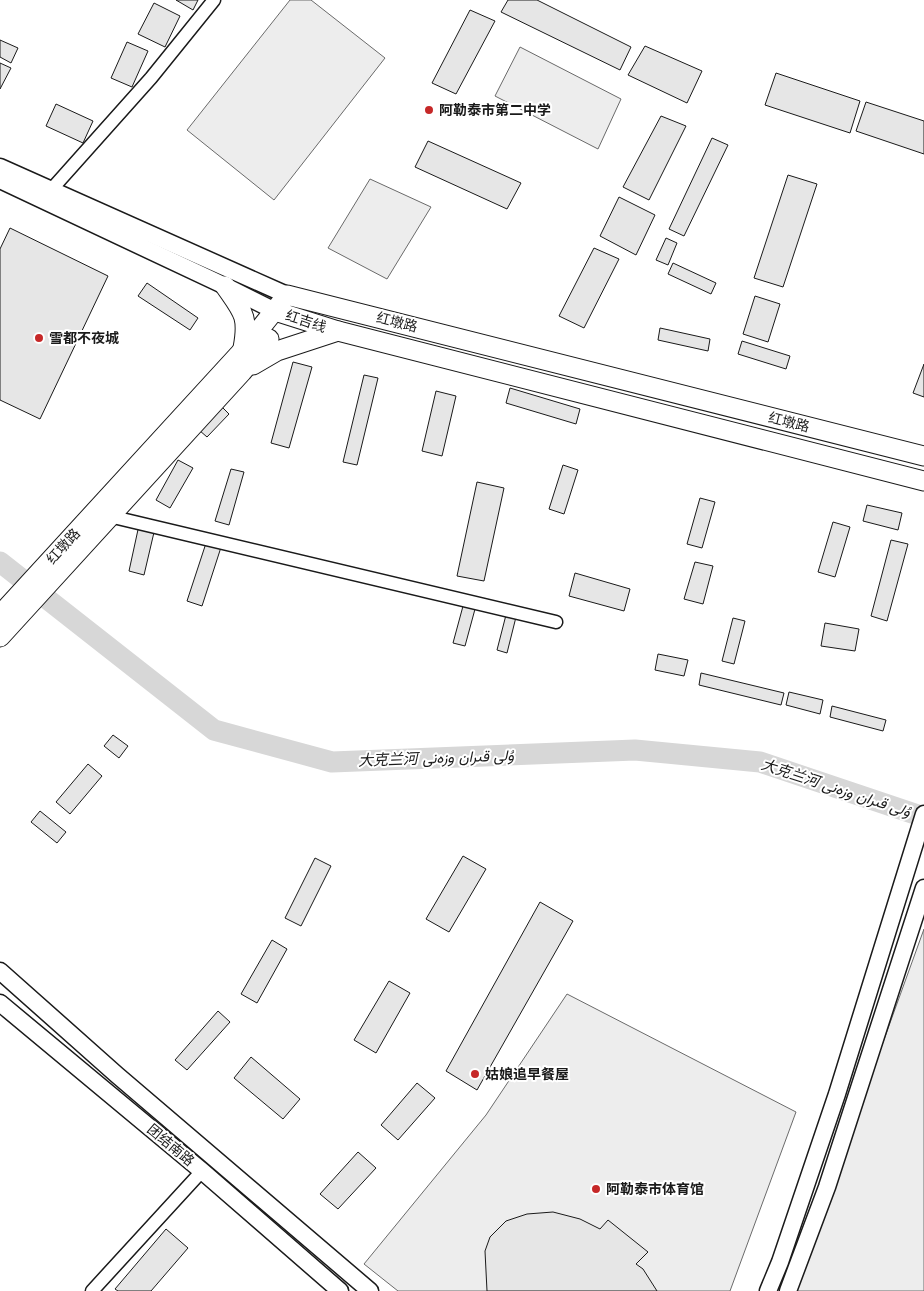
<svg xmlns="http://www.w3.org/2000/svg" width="924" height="1291" font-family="Jost,Vazirmatn,'Noto Sans SC',sans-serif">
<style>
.green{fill:#ededed;stroke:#6a6a6a}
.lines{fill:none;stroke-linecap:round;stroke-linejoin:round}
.river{stroke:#d7d7d7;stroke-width:21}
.building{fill:#e6e6e6;stroke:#1a1a1a}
.minor-casing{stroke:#1a1a1a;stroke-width:15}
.major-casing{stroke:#1a1a1a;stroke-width:19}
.highway-casing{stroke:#1a1a1a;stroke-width:21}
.minor{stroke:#fff;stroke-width:12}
.major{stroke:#fff;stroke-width:16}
.highway{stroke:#fff;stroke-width:19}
.poi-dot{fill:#c62828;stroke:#fff;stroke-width:2}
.labels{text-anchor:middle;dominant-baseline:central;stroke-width:4;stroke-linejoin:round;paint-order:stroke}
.poi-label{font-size:14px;font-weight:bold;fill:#1a1a1a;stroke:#fff;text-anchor:start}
.street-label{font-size:14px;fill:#1a1a1a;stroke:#fff}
.water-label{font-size:15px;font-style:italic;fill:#1a1a1a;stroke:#fff}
</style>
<rect width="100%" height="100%" fill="#fff"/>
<g class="green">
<path d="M290,0H311L385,58L274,200L187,130Z"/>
<path d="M520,47L621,99L598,149L495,96Z"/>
<path d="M370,179L431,207L387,279L328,248Z"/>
<path d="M924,929V1291H793Z"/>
<path d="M567,994L796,1112L730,1291H398L364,1264L486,1115Z"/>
</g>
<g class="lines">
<path class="river" d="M0,562L214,730L332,762L635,750L760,762L924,817"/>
</g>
<g class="building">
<path d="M176,0H198L193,10Z"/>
<path d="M508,0H537L631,47L620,70L501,12Z"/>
<path d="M154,3L180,16L165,47L138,34Z"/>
<path d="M470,10L495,21L456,94L432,83Z"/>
<path d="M0,40L18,48L11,63L0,57Z"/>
<path d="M127,42L148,51L132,87L111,78Z"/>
<path d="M645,46L702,71L687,103L628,75Z"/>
<path d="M0,63L11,68L0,89Z"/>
<path d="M776,73L860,101L850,133L765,105Z"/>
<path d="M866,102L924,121V154L856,131Z"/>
<path d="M56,104L93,121L83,143L46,126Z"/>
<path d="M661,116L686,126L649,200L623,187Z"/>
<path d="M712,138L728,145L684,236L669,229Z"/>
<path d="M428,141L521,183L507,209L415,167Z"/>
<path d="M788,175L817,184L783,287L754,278Z"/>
<path d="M619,197L655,215L636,255L600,236Z"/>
<path d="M10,228L108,276L40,419L0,400V249Z"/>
<path d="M666,238L677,243L668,265L656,260Z"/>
<path d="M594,248L619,259L584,328L559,316Z"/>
<path d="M673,263L716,283L711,294L668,274Z"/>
<path d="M147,283L198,318L190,330L138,296Z"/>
<path d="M755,296L780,304L768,342L743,334Z"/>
<path d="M660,328L710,339L708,351L658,340Z"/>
<path d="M742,341L790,356L786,369L738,354Z"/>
<path d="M293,362L312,367L289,448L271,443Z"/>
<path d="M924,364V397L913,393Z"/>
<path d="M364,375L378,378L357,465L343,462Z"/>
<path d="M510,388L580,409L576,424L506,403Z"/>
<path d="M436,391L456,396L442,456L422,451Z"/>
<path d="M221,406L229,414L207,437L199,430Z"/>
<path d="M178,460L193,468L170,508L156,500Z"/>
<path d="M563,465L578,470L564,514L549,509Z"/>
<path d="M231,469L244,472L229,525L215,521Z"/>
<path d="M477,482L504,488L484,581L457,576Z"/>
<path d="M700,498L715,502L702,548L687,544Z"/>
<path d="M867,505L902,513L898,530L863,521Z"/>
<path d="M833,522L850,527L835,577L818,572Z"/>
<path d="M139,525L155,528L144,575L129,571Z"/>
<path d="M209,534L224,538L202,606L187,601Z"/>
<path d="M891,540L908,544L887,621L871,616Z"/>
<path d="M695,562L713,566L703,604L684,599Z"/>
<path d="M575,573L630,589L624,611L569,596Z"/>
<path d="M466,595L478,598L465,646L453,643Z"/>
<path d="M507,611L517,613L507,653L497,650Z"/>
<path d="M733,618L745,621L734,664L722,661Z"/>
<path d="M825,623L859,629L855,651L821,646Z"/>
<path d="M658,654L688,660L684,676L655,670Z"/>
<path d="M701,673L784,693L781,705L699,685Z"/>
<path d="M789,692L823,700L820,714L786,705Z"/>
<path d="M832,706L886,720L883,731L830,717Z"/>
<path d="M113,735L128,746L119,758L104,746Z"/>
<path d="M88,764L102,776L70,814L56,802Z"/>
<path d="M40,811L66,832L57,843L31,822Z"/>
<path d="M463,856L486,869L449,932L426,919Z"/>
<path d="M315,858L331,866L301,926L285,918Z"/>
<path d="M540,902L573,921L477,1090L446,1071Z"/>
<path d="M272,940L287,949L257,1003L241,994Z"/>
<path d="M389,981L410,993L376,1053L354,1040Z"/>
<path d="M218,1011L230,1022L187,1070L175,1060Z"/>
<path d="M251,1057L300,1099L283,1119L234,1078Z"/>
<path d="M417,1083L435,1098L398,1140L381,1125Z"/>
<path d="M358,1152L376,1168L338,1209L320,1194Z"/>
<path d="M553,1212L580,1219L600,1229L608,1220L648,1252L636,1264L643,1269L657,1291H487L485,1251L490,1237L506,1221L527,1214Z"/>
<path d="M166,1229L188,1248L151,1291H118L115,1289Z"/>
</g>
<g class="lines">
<defs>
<g id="minor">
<path d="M51,190L151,78L214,0"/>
<path d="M109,516L556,622"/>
<path d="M92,1291L202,1171"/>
</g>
<g id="major">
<path d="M0,167L287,295"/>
<path d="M0,180L225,286L275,311"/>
<path d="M0,971L117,1075L370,1291"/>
<path d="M0,1003L202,1171L340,1291"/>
<path d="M768,1291L780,1262L837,1094L924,814"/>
<path d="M788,1291L827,1187L924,888"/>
</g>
<g id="highway">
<path d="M225,286C243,312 249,316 243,348"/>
<path d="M275,311L338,331L924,481"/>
<path d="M253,365L277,351L338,331"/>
<path d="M0,615L242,351L287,295L924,456"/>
<path d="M0,637L242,372L269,339"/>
</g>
</defs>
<use href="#minor" class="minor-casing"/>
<use href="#major" class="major-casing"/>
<use href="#highway" class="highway-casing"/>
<use href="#minor" class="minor"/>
<use href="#major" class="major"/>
<use href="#highway" class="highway"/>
</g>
<g class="poi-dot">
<circle cx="429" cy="110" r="5"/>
<circle cx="39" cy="338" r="5"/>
<circle cx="475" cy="1074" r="5"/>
<circle cx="596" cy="1189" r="5"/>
</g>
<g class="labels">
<g class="poi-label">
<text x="439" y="110">阿勒泰市第二中学</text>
<text x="49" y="338">雪都不夜城</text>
<text x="485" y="1074">姑娘追早餐屋</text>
<text x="606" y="1189">阿勒泰市体育馆</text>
</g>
<g class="street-label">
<text transform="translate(306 321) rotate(18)">红吉线</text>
<text transform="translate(397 322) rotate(14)">红墩路</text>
<text transform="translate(789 422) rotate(14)">红墩路</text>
<text transform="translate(63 546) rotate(-48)">红墩路</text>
<text transform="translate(171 1145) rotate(40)">团结南路</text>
</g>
<g class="water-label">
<text transform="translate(436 758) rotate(-2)">大克兰河 ۇلى قىران وزەنى</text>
<text transform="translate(836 788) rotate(18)">大克兰河 ۇلى قىران وزەنى</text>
</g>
</g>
</svg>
